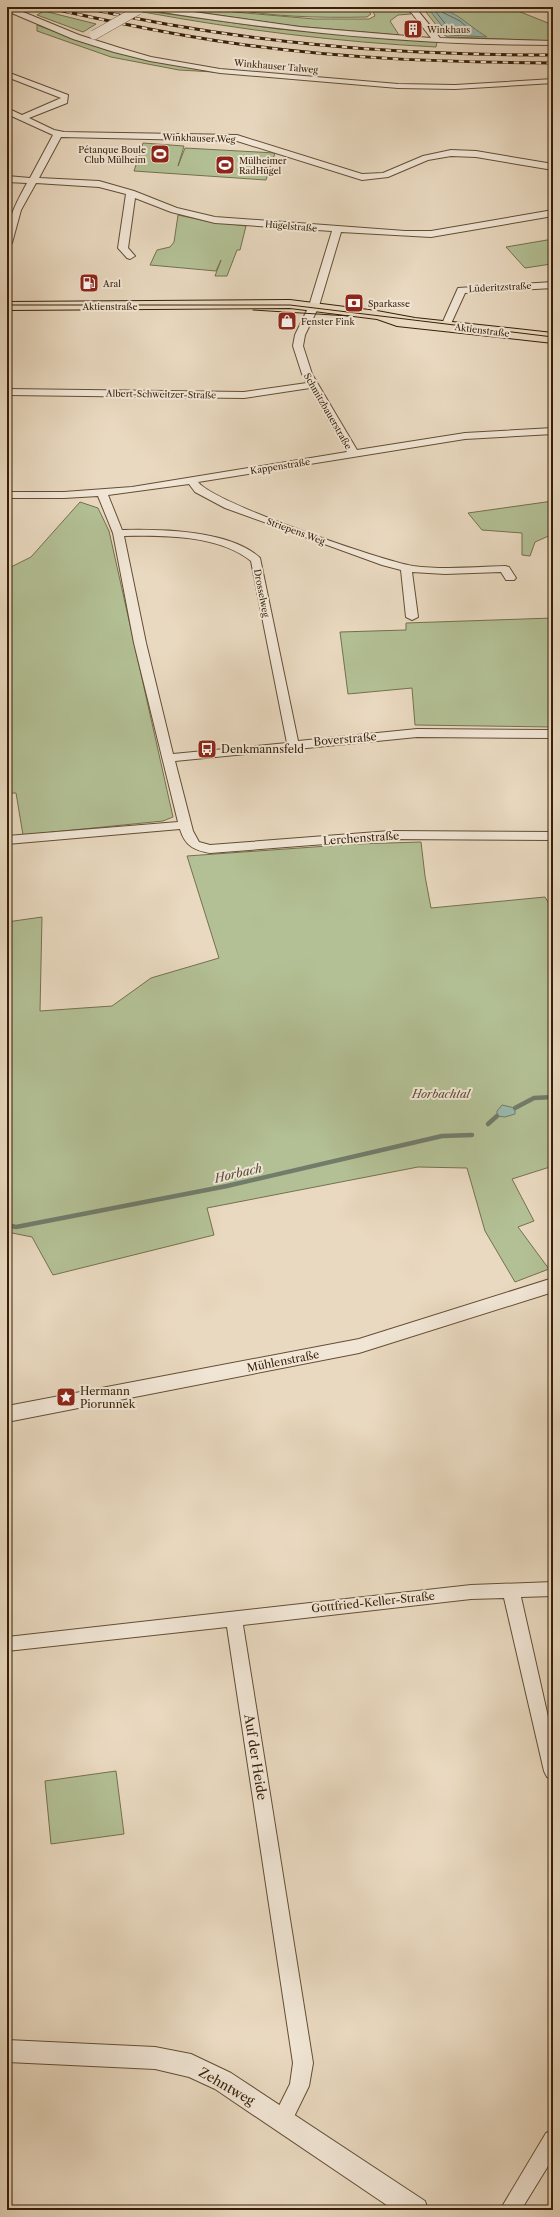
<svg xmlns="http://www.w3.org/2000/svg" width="560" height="2217" font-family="'Libre Caslon Text',serif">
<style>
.green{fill:#b3c095;stroke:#75704e}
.water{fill:#98baaf;stroke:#717c6b}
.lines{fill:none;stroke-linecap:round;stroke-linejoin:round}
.shore{stroke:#686c5a;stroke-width:1}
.stream{stroke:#717c6b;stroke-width:4.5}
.minor-casing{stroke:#644e34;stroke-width:2}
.tertiary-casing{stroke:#644e34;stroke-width:2}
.primary-casing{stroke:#371f06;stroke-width:2}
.minor{fill:#f1e6d6;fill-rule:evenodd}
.tertiary{fill:#f1e6d6;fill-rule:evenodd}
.primary{fill:#e9d9c0;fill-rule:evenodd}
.tram{stroke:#371f06;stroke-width:1}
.rail-casing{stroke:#371f06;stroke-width:3}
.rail{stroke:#f1e6d6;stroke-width:2;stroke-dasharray:5.5;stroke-linecap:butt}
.minor-bridge-casing{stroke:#644e34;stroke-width:10;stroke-linecap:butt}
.minor-bridge{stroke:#f1e6d6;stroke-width:9}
.labels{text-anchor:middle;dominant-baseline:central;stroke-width:4;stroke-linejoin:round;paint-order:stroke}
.far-poi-label{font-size:9px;fill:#371f06;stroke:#f1e6d6;text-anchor:start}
.far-street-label{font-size:9px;fill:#371f06;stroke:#f1e6d6}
.street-label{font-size:11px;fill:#371f06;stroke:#f1e6d6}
.poi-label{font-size:11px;fill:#371f06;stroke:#f1e6d6;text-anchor:start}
.park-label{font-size:11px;font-style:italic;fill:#5c4f31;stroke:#f1e6d6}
.water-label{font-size:12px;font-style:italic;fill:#544e39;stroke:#f1e6d6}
.near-street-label{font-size:13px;fill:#371f06;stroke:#f1e6d6}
</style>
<rect width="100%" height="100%" fill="#e9d9c0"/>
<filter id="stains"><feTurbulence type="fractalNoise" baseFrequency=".005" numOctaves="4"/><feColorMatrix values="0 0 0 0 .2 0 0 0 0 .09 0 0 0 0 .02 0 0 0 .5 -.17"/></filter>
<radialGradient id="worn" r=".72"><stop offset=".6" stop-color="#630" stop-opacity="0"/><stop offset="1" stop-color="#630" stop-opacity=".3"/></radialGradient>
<g class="green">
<path d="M162,7H210L234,12L314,19H369L375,16L371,7H406L411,14L398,15L390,21L399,35L294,26Z"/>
<path d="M221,7H366L371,14L367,17C319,18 268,17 221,7Z"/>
<path d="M422,7H508L553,25V41L448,37L444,35Z"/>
<path d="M44,11L96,24L83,32L37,15Z"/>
<path d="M146,11L278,29L437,42L436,47C338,42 241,30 143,12Z"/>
<path d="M37,25C95,47 153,62 214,72L179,70L111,57L37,31Z"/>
<path d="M143,143L184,146L178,166L185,148L275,153L266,180L134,171Z"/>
<path d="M178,215L206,221L246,226L240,250H237L227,276H215L221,260L216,271L150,265L157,250L170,247L174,242Z"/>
<path d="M553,239V260L549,261L551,264L525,268L506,247Z"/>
<path d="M553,501V534L535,542L530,556L522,555V533L482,530L468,513Z"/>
<path d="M80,502L98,508L109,531L173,817L163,821L23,835L16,793H7V569L31,557Z"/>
<path d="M553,618V727L415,725L412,688L348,694L340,632L406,630V623Z"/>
<path d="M421,842L425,876L431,908L545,897L553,910V1166L512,1179L534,1221L518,1227L549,1269L515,1282L485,1231L467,1168L418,1167L207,1208L214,1235L53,1275L32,1237L7,1232V922L42,917L40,1011L112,1006L151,978L219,958L187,856L356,844Z"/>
<path d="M116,1771L124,1834L51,1844L45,1781Z"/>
</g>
<g class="water">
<path d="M427,7C454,7 465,24 487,37L449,35Z"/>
<path d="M502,1105L515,1108V1114L505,1117L497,1116V1111Z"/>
</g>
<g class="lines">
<path class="shore" d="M432,7L451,31H468V28L460,21L442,12L440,7"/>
<g class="stream">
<path d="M515,1108L534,1098L553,1097"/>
<path d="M488,1124L497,1116"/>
<path d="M7,1225L16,1227L227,1186L442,1136L472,1135"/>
</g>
<defs>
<g id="minor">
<path d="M7,7H11L79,35L120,48L151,57L220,69L398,84L455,85L553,79V83L455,89L398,88L220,73L150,61L114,52L73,39L7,11Z"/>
<path d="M142,7H158L300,27L431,38L407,7H415L440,38L553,41V45C417,45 284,32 150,10L138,12L134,10Z"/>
<path d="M7,72L68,95L67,103L29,118L54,130L64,132L237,135L362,174L383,173L423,156L451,150L476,151L553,164V170L476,157L451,156L428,160L388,177L362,180L237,141L61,137L39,178L99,181L134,191L177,208L215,217L405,231H431L553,210V216L431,237L341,232L319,306L305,335L303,346L312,374L357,450L465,433L553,428V434L465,439L198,482C214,503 382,561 413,566C444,570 475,567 505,566L509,567L516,578L514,580H506L501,572L445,574L412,572L418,617L412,620L406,617L401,570L382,565L225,508L195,492L189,484L108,495L122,530C161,529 230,530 260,558L298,741L417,729L553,730V738L417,737L175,761L193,831L199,842L210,845L390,831L553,832V840L390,839L210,853C194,850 185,846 180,829L7,844V836L178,822L134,643L113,533L98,496L64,498H7V492H64L132,487L347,452L310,388L244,398L7,395V389L244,392L307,383L302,374L293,346L295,335L309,306L332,231L215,223L171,212L135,198L128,248L135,256L130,259L127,258L118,248L126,194L99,187L36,183L21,210L12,243L7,246C7,219 15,205 27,183L7,182V176L30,178L53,135L7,114V108L22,115L61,98L7,77ZM124,536C163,535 219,535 251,561L287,743L173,754L146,643Z"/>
<path d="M553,282V288L465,293L449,328H443L441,326L458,288Z"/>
<path d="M553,1582V1596L521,1597L553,1739V1779L547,1777L544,1771L504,1598L471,1599L243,1625L313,2063L309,2086L289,2127L282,2130L275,2127L272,2120L290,2084L293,2063L227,1627L7,1651V1637L471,1585Z"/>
<path d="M553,2130V2158L521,2210H500L546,2133Z"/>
</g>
<g id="tertiary">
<path d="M553,1278V1292L359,1353L7,1422V1406L359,1339Z"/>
<path d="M7,2040L155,2047L191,2054L231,2073L425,2201L428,2210H394L215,2089L189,2077L155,2069L7,2062Z"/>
</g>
<path id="primary" d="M290,300L377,311L415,318L553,333V343L397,326L377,319L290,308L7,310V302Z"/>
</defs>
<use href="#minor" class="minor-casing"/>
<use href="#tertiary" class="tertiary-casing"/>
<use href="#primary" class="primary-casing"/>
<use href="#minor" class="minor"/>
<use href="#tertiary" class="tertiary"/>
<use href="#primary" class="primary"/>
<g class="tram">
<path d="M7,305H290L553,337"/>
<path d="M253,310L349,316"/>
</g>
<defs>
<g id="rail">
<path d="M45,7C107,21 169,34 232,43C339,59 446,62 553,63"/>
<path d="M81,7C241,43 390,55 553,55"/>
</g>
</defs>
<use href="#rail" class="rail-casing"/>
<use href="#rail" class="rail"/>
<defs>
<path id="minor-bridge" d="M94,35L138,10"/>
</defs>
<use href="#minor-bridge" class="minor-bridge-casing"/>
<use href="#minor-bridge" class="minor-bridge"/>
</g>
<defs>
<symbol id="building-square" viewBox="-11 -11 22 22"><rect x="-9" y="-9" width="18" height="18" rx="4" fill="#8f2418" stroke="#f1e6d6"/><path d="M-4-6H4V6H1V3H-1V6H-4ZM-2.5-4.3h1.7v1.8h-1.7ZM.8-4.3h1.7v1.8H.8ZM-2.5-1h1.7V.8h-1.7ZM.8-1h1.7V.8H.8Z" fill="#fff"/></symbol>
<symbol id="stadium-square" viewBox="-11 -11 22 22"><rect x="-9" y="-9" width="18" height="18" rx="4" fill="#8f2418" stroke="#f1e6d6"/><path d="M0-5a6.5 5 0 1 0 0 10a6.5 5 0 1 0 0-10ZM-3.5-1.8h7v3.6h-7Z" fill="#fff"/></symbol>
<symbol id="fuel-square" viewBox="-11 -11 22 22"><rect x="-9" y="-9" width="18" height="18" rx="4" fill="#8f2418" stroke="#f1e6d6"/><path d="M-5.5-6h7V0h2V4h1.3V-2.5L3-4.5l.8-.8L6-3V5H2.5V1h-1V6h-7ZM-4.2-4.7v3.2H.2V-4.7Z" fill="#fff"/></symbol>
<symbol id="bank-square" viewBox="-11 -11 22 22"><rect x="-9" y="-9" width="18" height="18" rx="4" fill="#8f2418" stroke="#f1e6d6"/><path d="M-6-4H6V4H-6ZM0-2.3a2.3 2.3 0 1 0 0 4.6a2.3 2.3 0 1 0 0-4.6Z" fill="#fff"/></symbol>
<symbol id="shop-square" viewBox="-11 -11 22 22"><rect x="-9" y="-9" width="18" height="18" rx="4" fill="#8f2418" stroke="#f1e6d6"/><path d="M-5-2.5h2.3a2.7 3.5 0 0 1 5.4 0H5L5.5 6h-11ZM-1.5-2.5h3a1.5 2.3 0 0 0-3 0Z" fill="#fff"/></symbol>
<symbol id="bus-square" viewBox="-11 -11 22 22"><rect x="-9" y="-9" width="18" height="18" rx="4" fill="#8f2418" stroke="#f1e6d6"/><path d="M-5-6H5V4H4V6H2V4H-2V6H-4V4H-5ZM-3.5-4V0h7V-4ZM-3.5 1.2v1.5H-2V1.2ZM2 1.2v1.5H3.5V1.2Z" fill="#fff"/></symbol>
<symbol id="sight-square" viewBox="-11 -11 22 22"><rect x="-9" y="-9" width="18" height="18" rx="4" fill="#8f2418" stroke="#f1e6d6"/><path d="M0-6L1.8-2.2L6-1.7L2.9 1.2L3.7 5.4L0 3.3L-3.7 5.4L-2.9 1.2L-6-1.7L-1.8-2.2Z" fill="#fff"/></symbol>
</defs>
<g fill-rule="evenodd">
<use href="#building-square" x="402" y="18" width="22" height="22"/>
<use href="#stadium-square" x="149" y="143" width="22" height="22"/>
<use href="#stadium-square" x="214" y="154" width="22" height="22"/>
<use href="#fuel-square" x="78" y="272" width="22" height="22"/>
<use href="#bank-square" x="343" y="292" width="22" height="22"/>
<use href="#shop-square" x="276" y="310" width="22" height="22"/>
<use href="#bus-square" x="196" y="738" width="22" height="22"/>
<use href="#sight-square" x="55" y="1386" width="22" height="22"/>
</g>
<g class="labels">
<g class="far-poi-label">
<text x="427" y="29">Winkhaus</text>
<text x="146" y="149" text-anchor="end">Pétanque Boule<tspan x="146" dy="10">Club Mülheim</tspan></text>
<text x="239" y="160">Mülheimer<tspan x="239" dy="10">RadHügel</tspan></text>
<text x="103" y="283">Aral</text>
<text x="368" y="303">Sparkasse</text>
<text x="301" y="321">Fenster Fink</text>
</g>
<g class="far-street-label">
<text transform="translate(276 66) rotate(5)">Winkhauser Talweg</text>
<text transform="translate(199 138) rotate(2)">Winkhauser Weg</text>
<text transform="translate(291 226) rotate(5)">Hügelstraße</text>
<text transform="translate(500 287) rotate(-3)">Lüderitzstraße</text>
<text x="110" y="306">Aktienstraße</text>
<text transform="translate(482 330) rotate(7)">Aktienstraße</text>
<text transform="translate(161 394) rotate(1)">Albert-Schweitzer-Straße</text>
<text transform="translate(328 411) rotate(60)">Schmitzbauerstraße</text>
<text transform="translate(280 466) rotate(-9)">Kappenstraße</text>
<text transform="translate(296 531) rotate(20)">Striepens Weg</text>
<text transform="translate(262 593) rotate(79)">Drosselweg</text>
</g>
<g class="street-label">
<text transform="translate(345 739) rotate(-5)">Boverstraße</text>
<text transform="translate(361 838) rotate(-4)">Lerchenstraße</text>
<text transform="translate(283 1361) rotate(-11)">Mühlenstraße</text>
<text transform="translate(373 1602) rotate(-6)">Gottfried-Keller-Straße</text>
</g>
<g class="poi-label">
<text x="221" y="749">Denkmannsfeld</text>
<text x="80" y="1391">Hermann<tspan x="80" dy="13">Piorunnek</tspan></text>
</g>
<g class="park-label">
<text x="441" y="1094">Horbachtal</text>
</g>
<g class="water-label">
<text transform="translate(238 1173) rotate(-13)">Horbach</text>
</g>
<g class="near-street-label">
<text transform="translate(256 1757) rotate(81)">Auf der Heide</text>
<text transform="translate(227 2086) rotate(30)">Zehntweg</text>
</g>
</g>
<rect width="560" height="2217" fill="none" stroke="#e9d9c0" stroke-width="24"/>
<rect x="8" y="8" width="544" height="2201" fill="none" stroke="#371f06" stroke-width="2"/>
<rect x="12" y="12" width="536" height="2193" fill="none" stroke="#371f06"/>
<rect width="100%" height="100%" filter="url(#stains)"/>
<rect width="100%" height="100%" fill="url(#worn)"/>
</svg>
